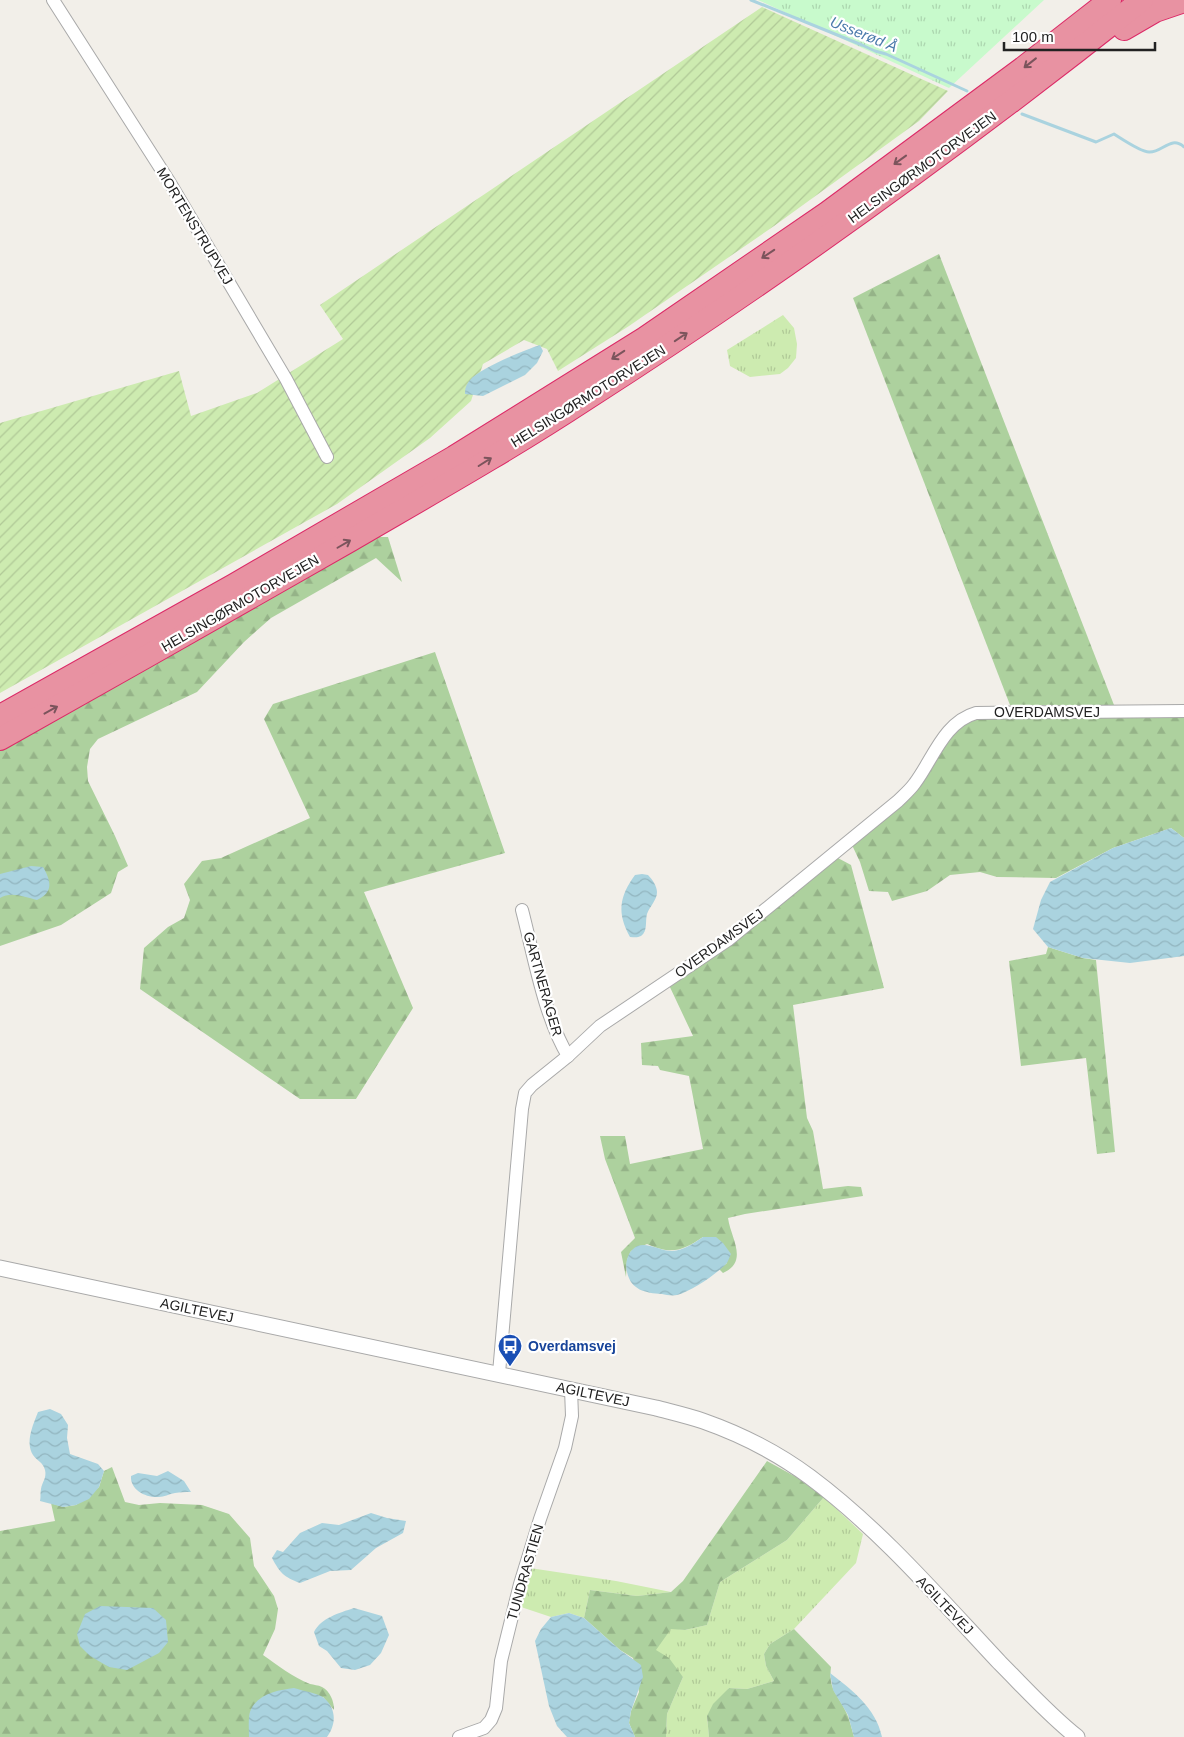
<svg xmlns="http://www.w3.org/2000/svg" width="1184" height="1737" font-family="Arial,sans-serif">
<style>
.grass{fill:url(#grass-tufts)}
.forest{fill:url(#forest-firs)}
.park{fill:url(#park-tufts)}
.garden{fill:url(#garden-furrows)}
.water{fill:url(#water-waves)}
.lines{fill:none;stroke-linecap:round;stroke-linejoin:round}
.stream{stroke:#aad3df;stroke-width:3}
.minor-casing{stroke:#a9a9a9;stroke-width:14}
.tertiary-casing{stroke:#a9a9a9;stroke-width:17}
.motorway-casing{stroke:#dc2a67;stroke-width:24}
.minor{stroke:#fff;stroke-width:12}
.tertiary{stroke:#fff;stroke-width:15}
.motorway{stroke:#e892a2;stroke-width:22}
.oneway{stroke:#7b545c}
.labels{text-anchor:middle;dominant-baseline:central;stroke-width:4.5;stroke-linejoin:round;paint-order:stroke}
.street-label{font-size:14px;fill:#222;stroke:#fff}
.transit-label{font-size:14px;font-weight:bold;fill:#164399;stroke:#fff;text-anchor:start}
.water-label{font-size:15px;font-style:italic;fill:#4a7aab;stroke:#fff}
</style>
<defs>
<pattern id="grass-tufts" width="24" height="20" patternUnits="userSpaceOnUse" patternTransform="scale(1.25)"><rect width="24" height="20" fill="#cdebb0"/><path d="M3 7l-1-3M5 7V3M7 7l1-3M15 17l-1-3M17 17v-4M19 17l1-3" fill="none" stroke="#b0c997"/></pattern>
<pattern id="forest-firs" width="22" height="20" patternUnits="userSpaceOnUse" patternTransform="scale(1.25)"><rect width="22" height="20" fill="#add19e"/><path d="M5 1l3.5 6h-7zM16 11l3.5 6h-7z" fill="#95b388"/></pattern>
<pattern id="park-tufts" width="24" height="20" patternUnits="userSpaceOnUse" patternTransform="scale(1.25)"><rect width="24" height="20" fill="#c8facc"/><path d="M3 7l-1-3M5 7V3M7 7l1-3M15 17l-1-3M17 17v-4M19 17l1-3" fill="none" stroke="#acd6af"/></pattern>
<pattern id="garden-furrows" width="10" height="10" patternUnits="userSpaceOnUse" patternTransform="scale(1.25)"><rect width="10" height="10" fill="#cdebb0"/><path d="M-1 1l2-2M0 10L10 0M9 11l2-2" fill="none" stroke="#b0c997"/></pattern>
<pattern id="water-waves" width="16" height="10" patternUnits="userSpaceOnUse" patternTransform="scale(1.25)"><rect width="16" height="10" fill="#aad3df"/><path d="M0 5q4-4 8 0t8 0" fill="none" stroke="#92b5bf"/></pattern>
</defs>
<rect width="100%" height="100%" fill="#f2efe9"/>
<g class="grass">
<path d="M783,315L794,328L797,344L796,358L788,368L780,374L750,377L730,366L727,350Z"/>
<path d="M824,1497L863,1534L856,1563L794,1629L770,1644L764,1654L766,1666L774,1681L747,1689L729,1688L707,1716L709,1737H666L667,1714L683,1677L655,1650L671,1628L685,1630L707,1625L720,1582L787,1540Z"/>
<path d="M530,1568L616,1581L671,1592L637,1596L590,1590L584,1618L569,1613L551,1617L518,1606Z"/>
</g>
<g class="forest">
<path d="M939,254L1114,705H1010L853,298Z"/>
<path d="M375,537H388L402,582L376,558L271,618L244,642L197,692L98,739L90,749L87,767L88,781L115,836L128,866L118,872L111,893L61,925L0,946V749Z"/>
<path d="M435,652L505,853L364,892L413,1008L356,1099H300L140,989L144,948L168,927L184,918L190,900L184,884L202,861L221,858L310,818L264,719L273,704Z"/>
<path d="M977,717H1184V838L1171,828L1113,848L1056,878L997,877L980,872L950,875L927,891L892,901L888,892L869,891L860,862L852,845L947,742L959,727Z"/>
<path d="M836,857L851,865L884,988L793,1005L807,1118L813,1131L823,1189L848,1186L861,1187L863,1196L745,1214L728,1218C731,1239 749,1261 723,1273L719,1269L727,1263L703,1237C682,1251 672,1255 647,1244L631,1251L627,1260L626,1277L621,1252L635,1238L605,1159L600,1136H625L630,1164L703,1149L689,1076L660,1070L658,1066L642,1065L641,1043L693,1036L668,983Z"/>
<path d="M1048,947L1083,958L1096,960L1115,1152L1097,1154L1086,1058L1021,1066L1009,961L1046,954Z"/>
<path d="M767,1461L796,1477L824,1497L787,1540L720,1582L707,1625L685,1630L671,1629L656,1650L669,1658L683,1677L667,1714L666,1737H635L629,1723L631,1711L639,1692L633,1658L620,1650L584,1618L590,1590L637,1596L671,1592L683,1581Z"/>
<path d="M112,1467L125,1502L139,1505L160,1503L202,1505L229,1514L250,1538L254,1566L274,1596L278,1609L275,1629L263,1655C277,1665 293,1677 310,1684C314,1685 318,1685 322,1687C330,1691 334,1701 334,1710L323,1697L250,1712L249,1737H0V1531L55,1521L51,1503L63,1507L76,1505L99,1487L104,1471Z"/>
<path d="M794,1629L831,1667C828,1691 839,1695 847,1714C850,1721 852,1730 854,1737H709L707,1716L713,1704L729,1688L747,1689L774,1681L766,1666L764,1654L770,1644Z"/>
</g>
<path class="park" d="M758,0H1044L949,88Z"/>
<path class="garden" d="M762,7L948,91L919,121L774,226L629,326L558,371L547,349L524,340L483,364L471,401L430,438L337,504L0,693V423L179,371L191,416L257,393L343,339L320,305Z"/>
<g class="water">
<path d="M540,345L543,351L537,363L525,375L483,396L465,394C465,388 466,385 470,380C480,368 525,350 540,345Z"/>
<path d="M1171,828L1184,838V956L1130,963L1083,958L1048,947L1033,929L1041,900L1050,882L1113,848Z"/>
<path d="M31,866L43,867C51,881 54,892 37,900C25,897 11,891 0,898V874Z"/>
<path d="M642,874L648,875C652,879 657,886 657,892C657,900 650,906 647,914C645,921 648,931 641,936C637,938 634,937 630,937C617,913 619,897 635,875Z"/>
<path d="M703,1237H716L723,1243L731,1254C729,1258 728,1262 726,1264C715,1275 692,1291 677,1295C672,1296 666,1295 662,1294C645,1293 631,1290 627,1272C625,1265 627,1255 632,1250C642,1238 659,1251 672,1251C684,1250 693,1244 703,1237Z"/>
<path d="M50,1409L61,1414L68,1425L67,1438L70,1454L98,1464L104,1471L99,1487L89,1499L76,1505L63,1507L40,1501C41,1497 40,1493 41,1489C42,1482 47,1478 45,1470C43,1462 37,1461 33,1455C25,1442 33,1425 38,1412Z"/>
<path d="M168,1471L184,1481L191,1492C185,1492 180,1492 175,1493C169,1494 164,1497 159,1497C146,1498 130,1490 131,1476L138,1473L157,1476Z"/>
<path d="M371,1513L387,1518L406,1521L403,1533L376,1548L351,1570L330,1571L300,1583C284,1577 280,1573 272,1558L277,1550L283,1552L300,1533L322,1523L339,1525Z"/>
<path d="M100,1606L153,1608L166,1620L168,1642L159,1653L127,1670L109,1667L90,1656L80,1646L77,1634L85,1614Z"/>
<path d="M354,1608L382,1616L389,1635L381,1653L370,1665L355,1670L341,1668L327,1651L319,1646L314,1632C321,1618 339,1613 354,1608Z"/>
<path d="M569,1613L584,1618L620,1650L641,1665L643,1677L631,1711L629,1723L635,1737H567L557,1726L549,1706L535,1641L541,1629L551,1617Z"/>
<path d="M830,1673C852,1690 876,1708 882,1737H854L848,1715L833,1690Z"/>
<path d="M294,1688C303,1691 318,1693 324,1698C337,1709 336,1725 327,1737H249C249,1730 248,1719 250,1712C256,1694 278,1690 294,1688Z"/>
</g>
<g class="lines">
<g class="stream">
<path d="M751,0L862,45L875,51L886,54L967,91"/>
<path d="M1022,114L1096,142L1114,134C1122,139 1141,152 1149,152C1162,153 1171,135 1184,147"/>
</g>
<defs>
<g id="minor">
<path d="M53,0L170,183L286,379L327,457"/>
<path d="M522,910C534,956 544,1016 568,1056"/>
<path d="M499,1373L522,1109L525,1093L532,1085L568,1056L600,1026L728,940L898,801C904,795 910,790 915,783C933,759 944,722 976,713L1184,711"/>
<path d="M459,1737L484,1728L491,1720L496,1708L501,1661L520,1584L540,1519L565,1448L572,1416L571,1389"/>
</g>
<path id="tertiary" d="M0,1268L656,1408C671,1412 688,1416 703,1421C740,1434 779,1454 810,1477C881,1530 940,1599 1000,1663C1025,1688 1049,1715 1077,1737"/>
<g id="motorway">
<path d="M1124,29L1155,11L1184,1"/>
<path d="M0,716L234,585L454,457L645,338L827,213L1023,68L1110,0"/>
<path d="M0,739C117,673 235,607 351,540C430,494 510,449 586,399C778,276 963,142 1142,0"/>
</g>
</defs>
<use href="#minor" class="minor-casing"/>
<use href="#tertiary" class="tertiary-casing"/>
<use href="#motorway" class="motorway-casing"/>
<use href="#minor" class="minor"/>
<use href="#tertiary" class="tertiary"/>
<use href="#motorway" class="motorway"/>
</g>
<defs><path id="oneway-shaft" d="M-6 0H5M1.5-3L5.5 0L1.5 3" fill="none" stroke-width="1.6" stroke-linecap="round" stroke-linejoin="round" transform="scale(1.25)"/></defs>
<g class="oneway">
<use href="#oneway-shaft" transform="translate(1030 63) rotate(142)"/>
<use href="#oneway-shaft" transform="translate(900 160) rotate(144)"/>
<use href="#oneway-shaft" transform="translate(768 254) rotate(146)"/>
<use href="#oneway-shaft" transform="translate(681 337) rotate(-34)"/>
<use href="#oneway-shaft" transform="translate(618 355) rotate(147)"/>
<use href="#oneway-shaft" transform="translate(485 462) rotate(-32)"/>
<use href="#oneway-shaft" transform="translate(344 544) rotate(-30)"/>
<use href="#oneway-shaft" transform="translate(51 710) rotate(-29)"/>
</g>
<defs>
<symbol id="bus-pin" viewBox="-11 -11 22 30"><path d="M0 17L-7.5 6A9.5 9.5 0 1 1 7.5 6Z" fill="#1a4fb4" stroke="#fff"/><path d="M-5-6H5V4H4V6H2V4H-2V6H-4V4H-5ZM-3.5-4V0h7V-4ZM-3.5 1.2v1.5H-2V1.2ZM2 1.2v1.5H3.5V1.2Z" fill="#fff"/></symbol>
</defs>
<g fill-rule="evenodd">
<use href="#bus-pin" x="496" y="1332" width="28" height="38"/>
</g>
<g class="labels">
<g class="street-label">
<text transform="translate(922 167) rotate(-36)">HELSINGØRMOTORVEJEN</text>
<text transform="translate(195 226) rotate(59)">MORTENSTRUPVEJ</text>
<text transform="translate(588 396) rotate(-32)">HELSINGØRMOTORVEJEN</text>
<text transform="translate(240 603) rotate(-30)">HELSINGØRMOTORVEJEN</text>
<text x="1047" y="712">OVERDAMSVEJ</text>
<text transform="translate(719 943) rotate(-36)">OVERDAMSVEJ</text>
<text transform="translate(543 984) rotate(74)">GARTNERAGER</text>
<text transform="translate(197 1310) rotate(12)">AGILTEVEJ</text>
<text transform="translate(593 1394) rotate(12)">AGILTEVEJ</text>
<text transform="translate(525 1572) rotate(-74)">TUNDRASTIEN</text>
<text transform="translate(945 1605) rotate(46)">AGILTEVEJ</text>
</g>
<g class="transit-label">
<text x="528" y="1346">Overdamsvej</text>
</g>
<g class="water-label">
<text transform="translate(864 34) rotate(22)">Usserød Å</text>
</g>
</g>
<path d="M1004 42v8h151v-8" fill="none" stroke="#222222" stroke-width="2.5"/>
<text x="1012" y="42" font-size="15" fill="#222222" stroke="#ffffff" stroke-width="4" paint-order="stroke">100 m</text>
</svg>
